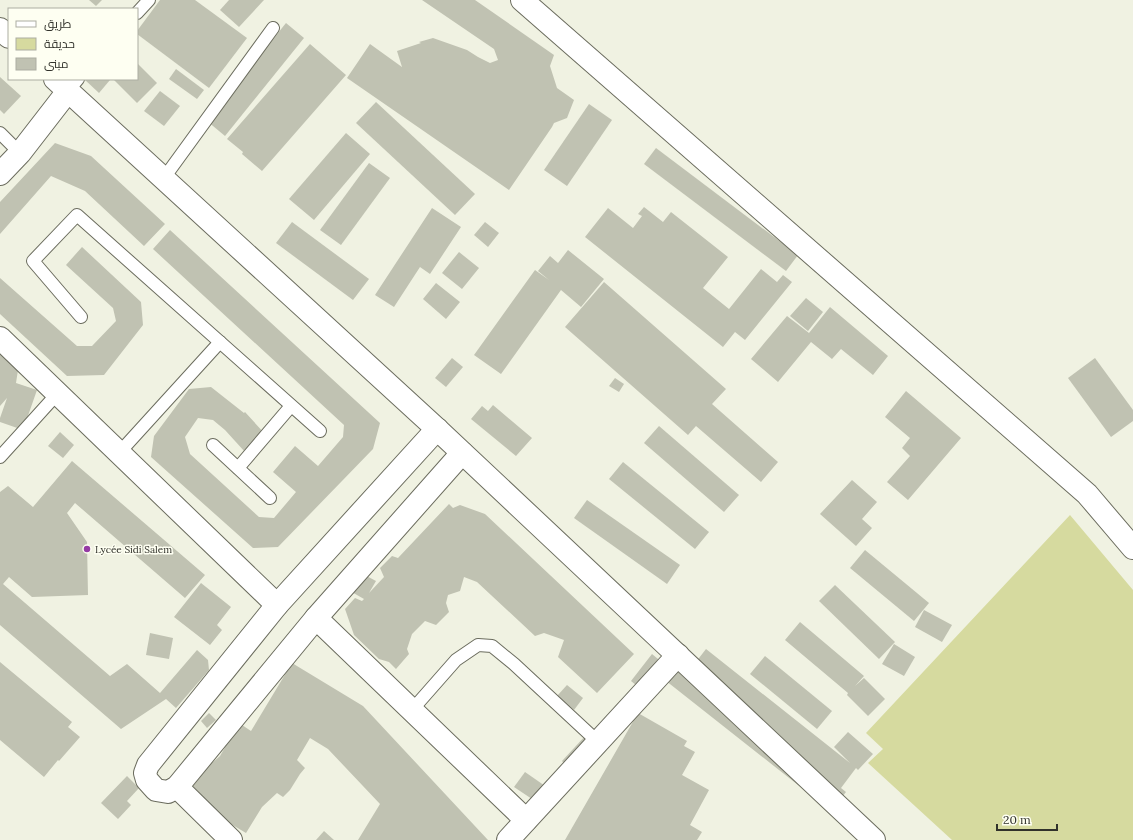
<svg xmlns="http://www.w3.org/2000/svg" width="1133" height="840" font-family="Lora,Cairo,serif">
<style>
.green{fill:#d6da9f}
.building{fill:#c0c2b2}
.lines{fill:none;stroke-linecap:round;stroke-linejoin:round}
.service-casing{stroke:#6b6c5e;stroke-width:14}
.minor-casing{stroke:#6b6c5e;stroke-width:24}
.service{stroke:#fff;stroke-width:12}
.minor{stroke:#fff;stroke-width:22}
.poi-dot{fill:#953aa5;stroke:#fefff2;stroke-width:1.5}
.labels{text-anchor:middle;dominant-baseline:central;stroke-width:3;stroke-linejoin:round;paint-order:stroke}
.poi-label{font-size:10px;fill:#31322b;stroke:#fefff2;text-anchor:start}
</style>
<rect width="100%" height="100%" fill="#f0f2e2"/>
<path class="green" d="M1070,515L1133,590V840H952L868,763L883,749L866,733Z"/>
<g class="building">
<path d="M89,0H102L96,6Z"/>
<path d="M160,0H195L247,38L209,88L137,34V31Z"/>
<path d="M229,0H264L239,27L220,10Z"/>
<path d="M422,0H475L554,55L550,66L557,88L574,100L567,118L554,123L552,127L509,190L347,78L370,44L402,67L397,51L421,43L419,42L433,38L467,50L478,57L490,63L498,60L494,49Z"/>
<path d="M286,23L304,38L225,136L207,121Z"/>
<path d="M310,44L346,75L262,171L242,154L243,152L227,139Z"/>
<path d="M137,63L157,83L137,103L113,79H137Z"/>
<path d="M176,69L204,90L197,99L169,79Z"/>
<path d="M0,77L21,96L4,114L0,110Z"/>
<path d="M84,79H109L110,80L99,93Z"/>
<path d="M160,91L180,106L164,126L144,111Z"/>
<path d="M376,102L475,194L455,215L356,123Z"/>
<path d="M589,104L612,120L567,186L544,170Z"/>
<path d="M346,133L370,154L314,220L289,199Z"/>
<path d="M55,143L91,156L165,224L144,246L85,191L51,176L0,234V202Z"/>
<path d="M656,148L798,255L786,271L644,164Z"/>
<path d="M369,163L390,178L341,245L320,230Z"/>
<path d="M644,207L663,222L671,212L728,257L703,288L729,309L761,269L777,282L783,275L792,282L745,340L735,332L723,347L585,237L608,208L633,228L642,216L638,214Z"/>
<path d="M432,208L461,227L430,274L420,267L394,307L375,295Z"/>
<path d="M292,222L369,279L353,300L276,243Z"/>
<path d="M485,222L499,233L488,247L474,235Z"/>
<path d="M170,230L380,423L373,449L278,547L253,548L151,457L154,436L189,389L211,387L244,413L245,412L265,434L245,452L225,430L213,420L198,418L185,437L190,454L259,517L274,518L296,492L273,472L295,446L318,466L343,437L344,425L153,249Z"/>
<path d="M82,247L141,302L143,325L104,375L67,376L0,314V278L77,346H92L116,321L113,308L66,265Z"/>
<path d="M568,250L604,279L581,307L561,290L501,374L474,355L535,270L549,280L538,271L550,256L558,263Z"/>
<path d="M459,252L479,268L462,289L442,273Z"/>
<path d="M604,282L726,389L712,404L778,462L761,482L696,426L688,435L565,327Z"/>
<path d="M436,283L460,302L446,319L423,299Z"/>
<path d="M806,298L823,312L808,331L790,316Z"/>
<path d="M830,307L888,356L873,375L841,349L832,359L811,342L778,382L751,359L787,316L809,333Z"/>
<path d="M0,353L18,370L16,383L37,390L23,430L0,422V418L7,398L0,406Z"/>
<path d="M452,358L463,367L446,387L435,378Z"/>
<path d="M1095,358L1133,410V421L1111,437L1068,378Z"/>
<path d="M615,378L624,384L619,392L609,386Z"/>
<path d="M906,391L961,438L908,500L887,482L910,456L902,448L910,438L885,417Z"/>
<path d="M493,405L532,438L516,456L471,419L482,406L488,411Z"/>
<path d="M659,426L739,495L724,512L644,443Z"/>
<path d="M60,432L74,445L63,458L48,446Z"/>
<path d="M72,461L205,575L185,598L75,503L67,513L87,542L88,595L32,597L9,577L3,584L110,676L127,664L160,693L197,650L208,660L209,670L176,708L166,699L121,729L0,625V492L8,486L33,507Z"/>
<path d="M623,462L709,532L695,549L609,479Z"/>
<path d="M852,480L877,502L862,519L872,528L856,546L820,514Z"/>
<path d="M587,500L680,565L667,584L574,518Z"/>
<path d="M449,504L453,508L460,505L485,514L634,654L597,693L558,657L564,640L544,633L535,636L477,582L464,577L460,591L448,595L446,603L449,612L436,625L425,621L412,634L407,649L409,654L396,669L389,662L379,659L354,635L345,609L355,598L362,601L364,599L350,591L361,573L376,581L369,593L384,577L380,568L392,556L398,558Z"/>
<path d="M865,550L929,603L914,621L850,568Z"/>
<path d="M201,583L231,607L217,625L222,630L210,645L174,617Z"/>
<path d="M835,585L895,642L879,659L819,601Z"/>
<path d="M924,610L952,625L942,642L915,627Z"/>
<path d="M800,622L864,676L855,686L864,678L885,699L868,716L847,695L848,693L785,640Z"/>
<path d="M150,633L173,638L169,659L146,655Z"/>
<path d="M894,644L915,657L904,676L882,664Z"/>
<path d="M706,649L850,763L834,747L848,732L873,754L858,770L856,768L841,788L846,792L831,811L656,673L642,690L631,681L652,654L664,664L689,671Z"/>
<path d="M765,656L832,711L817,729L750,674Z"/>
<path d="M0,662L72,722L68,727L80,737L59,761L58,760L44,777L0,740Z"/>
<path d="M292,663L363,706L488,840H358L380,804L328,749L310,738L297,760L305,768L300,774L290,790L283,797L277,793L262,807L246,833L226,821L192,785L196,777L220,756L239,723L251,731Z"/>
<path d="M567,685L583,698L574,710L557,696Z"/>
<path d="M209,713L216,720L207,728L201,721Z"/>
<path d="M638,713L687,741L684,746L695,752L682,775L709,790L690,825L702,832L697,840H565Z"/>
<path d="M587,734L591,738L568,768L562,761Z"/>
<path d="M525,772L548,788L538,803L514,787Z"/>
<path d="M127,776L139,788L127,801L131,805L118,819L101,803Z"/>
<path d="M324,831L334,840H316Z"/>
</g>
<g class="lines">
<defs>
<g id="service">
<path d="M137,13L149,0"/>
<path d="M68,91L78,79"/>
<path d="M0,133L20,153"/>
<path d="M164,178L273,28"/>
<path d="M81,317L33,261L77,215L320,431"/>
<path d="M213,445L270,498"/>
<path d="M119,453L220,342"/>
<path d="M0,457L57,394"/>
<path d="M238,468L291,406"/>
<path d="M412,710L456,660L478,645L492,646L514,664L598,742"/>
</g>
<g id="minor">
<path d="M522,0L1087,494L1133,548"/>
<path d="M0,29L9,37"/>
<path d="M55,79L437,429L874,840"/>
<path d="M0,174L20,153L68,91"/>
<path d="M0,338L277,605"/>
<path d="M437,429L277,605L148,765L145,773L147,780L156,790L168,792L177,787L316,618L462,453"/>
<path d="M316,618L526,820"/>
<path d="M177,787L231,840"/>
<path d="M508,840L678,655"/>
</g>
</defs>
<use href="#service" class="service-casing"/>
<use href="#minor" class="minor-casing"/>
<use href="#service" class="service"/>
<use href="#minor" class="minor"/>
</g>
<circle class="poi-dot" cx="87" cy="549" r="4"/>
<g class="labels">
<g class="poi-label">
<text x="95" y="549">Lycée Sidi Salem</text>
</g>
</g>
<rect x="8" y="8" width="130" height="72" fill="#fefff2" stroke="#acada2"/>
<rect x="16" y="21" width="20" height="6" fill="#ffffff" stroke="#acada2"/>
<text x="44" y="28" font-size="12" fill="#31322b">طريق</text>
<rect x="16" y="38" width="20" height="12" fill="#d6da9f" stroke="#acada2"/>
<text x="44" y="48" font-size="12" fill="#31322b">حديقة</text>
<rect x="16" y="58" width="20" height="12" fill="#c0c2b2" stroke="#acada2"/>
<text x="44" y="68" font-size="12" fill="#31322b">مبنى</text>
<path d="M997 824v6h60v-6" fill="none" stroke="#31322b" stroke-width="2"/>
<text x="1003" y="824" font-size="12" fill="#31322b" stroke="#fefff2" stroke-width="3" paint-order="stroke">20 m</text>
</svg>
